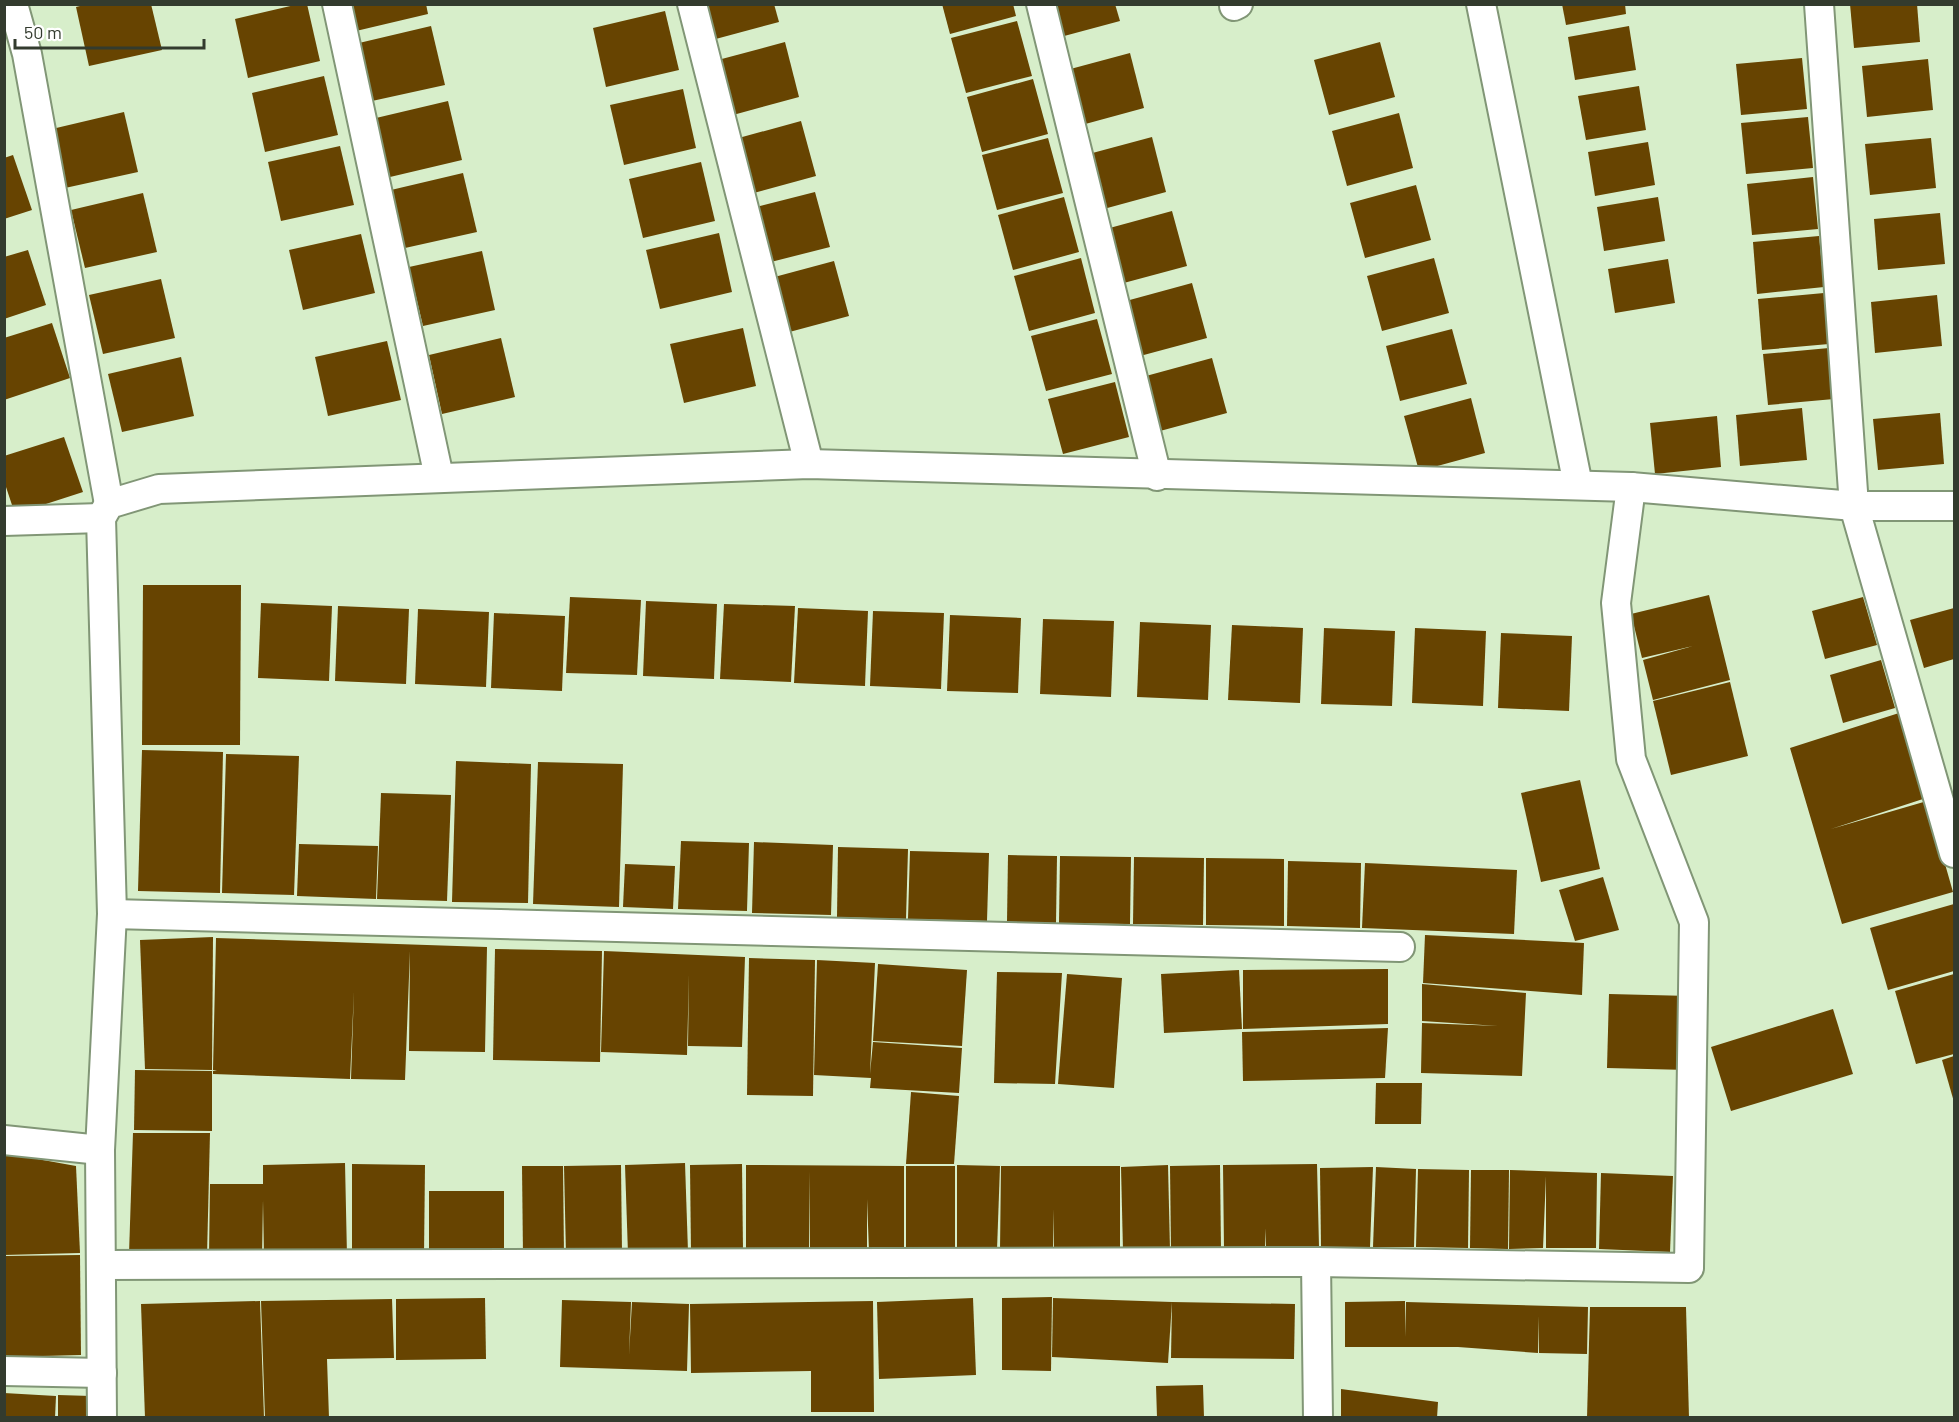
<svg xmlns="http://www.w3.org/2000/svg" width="1959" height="1422" font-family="Barlow,sans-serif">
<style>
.building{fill:#674401}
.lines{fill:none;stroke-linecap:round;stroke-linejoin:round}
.minor-casing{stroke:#819676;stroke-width:32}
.minor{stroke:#fff;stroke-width:28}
</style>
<rect width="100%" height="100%" fill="#d7eeca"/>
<g class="building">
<path d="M88,4H151L162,50L89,66L76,7Z"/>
<path d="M299,4H307L320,61L248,78L235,19Z"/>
<path d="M350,4H426L428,14L356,31Z"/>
<path d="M703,4H774L779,22L712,40Z"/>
<path d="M942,4H1013L1016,16L950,34Z"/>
<path d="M1044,4H1115L1120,21L1053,39Z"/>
<path d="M1562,4H1625L1626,14L1566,25Z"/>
<path d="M1850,4H1917L1920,42L1854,48Z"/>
<path d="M665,11L679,70L606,87L593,28Z"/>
<path d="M1017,21L1032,76L966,93L951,38Z"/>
<path d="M431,26L445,85L372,101L359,43Z"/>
<path d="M1629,26L1636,70L1575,80L1568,37Z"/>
<path d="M785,42L799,97L733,115L718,60Z"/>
<path d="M1380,42L1395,97L1329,115L1314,60Z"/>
<path d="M1130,53L1144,108L1078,126L1063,71Z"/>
<path d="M1802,58L1807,109L1741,115L1736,64Z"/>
<path d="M1928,59L1933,110L1867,117L1862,66Z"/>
<path d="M324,76L338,135L265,152L252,93Z"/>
<path d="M1033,79L1048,134L982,152L967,97Z"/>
<path d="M1639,86L1646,130L1586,140L1578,96Z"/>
<path d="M683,89L696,148L624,165L610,105Z"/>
<path d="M448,101L462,160L390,177L376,118Z"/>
<path d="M124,112L138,172L65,188L52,129Z"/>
<path d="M1399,113L1413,168L1347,186L1332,131Z"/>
<path d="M1808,117L1813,168L1746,174L1741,123Z"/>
<path d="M801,121L816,176L750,194L735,139Z"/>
<path d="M1152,137L1166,192L1100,210L1085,155Z"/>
<path d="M1048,138L1063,193L997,210L982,155Z"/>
<path d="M1931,138L1936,188L1870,195L1865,144Z"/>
<path d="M1648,142L1655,185L1595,196L1588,152Z"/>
<path d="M340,146L354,205L281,221L268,162Z"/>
<path d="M13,155L32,210L4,219V158Z"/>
<path d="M701,162L715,221L643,238L629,179Z"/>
<path d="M463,173L477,232L405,248L391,190Z"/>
<path d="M1813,177L1818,229L1752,235L1747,184Z"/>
<path d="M1416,185L1431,240L1365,258L1350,203Z"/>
<path d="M815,192L830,247L763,264L748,209Z"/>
<path d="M143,193L157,252L85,268L71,210Z"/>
<path d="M1064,197L1079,252L1013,270L998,215Z"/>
<path d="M1658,197L1665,241L1604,251L1597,207Z"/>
<path d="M1172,211L1187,266L1120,284L1106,229Z"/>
<path d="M1940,213L1945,264L1878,270L1874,219Z"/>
<path d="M719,233L732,292L660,309L646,250Z"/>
<path d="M361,234L375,293L303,310L289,250Z"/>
<path d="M1819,236L1824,287L1757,294L1753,242Z"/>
<path d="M28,250L46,305L4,319V257Z"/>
<path d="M482,251L495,310L423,326L409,267Z"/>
<path d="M1081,258L1095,313L1029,331L1014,276Z"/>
<path d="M1434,258L1449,313L1382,331L1367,276Z"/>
<path d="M1668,259L1675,303L1615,313L1608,269Z"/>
<path d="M834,261L849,316L782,334L767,279Z"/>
<path d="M161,279L175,338L103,354L89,295Z"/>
<path d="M1192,283L1207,338L1140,356L1126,301Z"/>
<path d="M1824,293L1829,344L1762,350L1758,299Z"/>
<path d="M1937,295L1942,346L1875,353L1871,302Z"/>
<path d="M1097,319L1112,374L1046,391L1031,336Z"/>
<path d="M52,323L70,378L4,400V338Z"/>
<path d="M743,328L756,386L684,403L670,344Z"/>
<path d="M1452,329L1467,384L1400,401L1386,346Z"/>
<path d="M501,338L515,397L442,414L429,355Z"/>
<path d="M387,341L401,400L328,416L315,357Z"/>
<path d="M1829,348L1834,399L1768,405L1763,354Z"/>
<path d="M181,357L194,416L122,432L108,374Z"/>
<path d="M1212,358L1227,413L1160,431L1146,376Z"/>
<path d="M1115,382L1129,437L1063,454L1048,399Z"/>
<path d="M1471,398L1485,453L1419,471L1404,416Z"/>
<path d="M1802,408L1807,460L1740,466L1736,415Z"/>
<path d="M1940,413L1944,464L1878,470L1873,419Z"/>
<path d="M1717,416L1721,467L1655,474L1650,423Z"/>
<path d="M64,437L83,492L15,514L4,481V456Z"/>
<path d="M143,585H241L240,745H142Z"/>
<path d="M1709,595L1730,680L1653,700L1643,660L1693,646L1642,658L1631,614Z"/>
<path d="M570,597L641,600L637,675L566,673Z"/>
<path d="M1863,597L1877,645L1825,659L1812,611Z"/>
<path d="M646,601L717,604L714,679L643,676Z"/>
<path d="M261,603L332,606L329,681L258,678Z"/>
<path d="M724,604L795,606L791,682L720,679Z"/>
<path d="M338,606L409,609L406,684L335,681Z"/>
<path d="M798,608L868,611L865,686L794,683Z"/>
<path d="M1954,608V659L1924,668L1910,620Z"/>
<path d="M418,609L489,612L486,687L415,684Z"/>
<path d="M873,611L944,613L941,689L870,686Z"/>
<path d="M494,613L565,616L562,691L491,688Z"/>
<path d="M950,615L1021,618L1018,693L947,691Z"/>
<path d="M1043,619L1114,621L1111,697L1040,694Z"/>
<path d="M1140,622L1211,625L1208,700L1137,697Z"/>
<path d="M1232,625L1303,628L1300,703L1228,700Z"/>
<path d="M1324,628L1395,631L1392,706L1321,704Z"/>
<path d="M1415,628L1486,631L1483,706L1412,703Z"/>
<path d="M1501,633L1572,636L1569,711L1498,708Z"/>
<path d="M1881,660L1895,708L1843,723L1830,675Z"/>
<path d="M1730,682L1748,756L1671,775L1653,701Z"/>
<path d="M1899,713L1926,798L1831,829L1927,801L1953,892L1842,924L1790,748Z"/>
<path d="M142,750L223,752L220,893L138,891Z"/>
<path d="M226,754L299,756L294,895L222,893Z"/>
<path d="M456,761L531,764L528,903L452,902Z"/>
<path d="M538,762L623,764L619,907L533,904Z"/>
<path d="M1580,780L1600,869L1541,882L1521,793Z"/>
<path d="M381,793L451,795L447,901L377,899Z"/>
<path d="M681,841L749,843L747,911L678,909Z"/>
<path d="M754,842L833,845L831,915L752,913Z"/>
<path d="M299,844L378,846L376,899L297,896Z"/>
<path d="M838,847L908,849L906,919L837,917Z"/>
<path d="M910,851L989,853L987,921L908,919Z"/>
<path d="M1008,855L1057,856L1056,923L1007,922Z"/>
<path d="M1060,856L1131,857L1130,924L1059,923Z"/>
<path d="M1134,857L1204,858L1203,925L1133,924Z"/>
<path d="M1206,858L1284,859V926L1206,925Z"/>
<path d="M1288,861L1361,863L1360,928L1287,926Z"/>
<path d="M1365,863L1517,870L1514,934L1362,928Z"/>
<path d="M625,864L675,866L673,909L623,907Z"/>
<path d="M1603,877L1619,930L1575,941L1559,890Z"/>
<path d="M1954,904V971L1888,990L1870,928Z"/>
<path d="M1425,935L1584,943L1582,995L1423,983Z"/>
<path d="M213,937L212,1070L145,1069L140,940Z"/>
<path d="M216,938L487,947L485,1052L409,1051L410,951L405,1080L351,1079L354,991L350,1079L213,1074V1071H217L213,1070Z"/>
<path d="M495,949L602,951L600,1062L493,1060Z"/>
<path d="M604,951L745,957L742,1047L688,1046L689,974L687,1055L601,1052Z"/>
<path d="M749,958L815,960L813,1096L747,1095Z"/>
<path d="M817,960L875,963L870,1074L873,1042L962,1048L959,1093L870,1088L871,1078L814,1075Z"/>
<path d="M878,964L967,970L962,1046L873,1041Z"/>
<path d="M1388,969V1024L1243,1029V970Z"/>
<path d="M1239,970L1242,1029L1164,1033L1161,974Z"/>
<path d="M997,972L1062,973L1055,1084L994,1083Z"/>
<path d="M1067,974L1122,978L1114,1088L1058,1084Z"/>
<path d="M1954,974V1054L1916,1064L1895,991Z"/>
<path d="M1422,984L1526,993L1522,1076L1421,1073L1422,1023L1498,1026L1422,1021Z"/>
<path d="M1609,994L1690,996L1688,1070L1607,1068Z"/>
<path d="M1833,1009L1853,1074L1731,1111L1711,1047Z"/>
<path d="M1388,1028L1385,1078L1243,1081L1242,1032Z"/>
<path d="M1954,1056V1102L1942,1060Z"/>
<path d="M135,1070L212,1071V1131L134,1130Z"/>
<path d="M1376,1083H1422L1421,1124H1375Z"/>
<path d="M911,1092L959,1096L954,1164H906Z"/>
<path d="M133,1133H210L207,1256L129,1254Z"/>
<path d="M4,1153L76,1166L80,1253L4,1255Z"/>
<path d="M345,1163L347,1256L264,1257L263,1200L262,1257L209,1256L210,1184H263V1165Z"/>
<path d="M685,1163L688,1252L628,1254L625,1165Z"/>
<path d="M352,1164L425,1165L424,1255H352Z"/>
<path d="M742,1164L743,1251L691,1253L690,1165Z"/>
<path d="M1317,1164L1319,1247L1266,1248L1265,1228V1248L1224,1249L1223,1165Z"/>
<path d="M621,1165L622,1254L566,1255L564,1166Z"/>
<path d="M746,1165L904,1166V1250L869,1251L867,1199V1251H810L809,1171V1251H746Z"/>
<path d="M957,1165L1000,1166L997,1250H957Z"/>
<path d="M1168,1165L1170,1250L1123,1251L1121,1167Z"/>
<path d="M1220,1165L1221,1250H1171L1170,1166Z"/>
<path d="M522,1166H563L564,1256H523Z"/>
<rect x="906" y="1166" width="49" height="84"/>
<path d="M1001,1166H1120V1251H1054V1209L1053,1251L1000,1250Z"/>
<path d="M1373,1167L1370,1247H1321L1320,1168Z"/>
<path d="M1376,1167L1416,1169L1414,1247H1373Z"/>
<path d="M1418,1169L1469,1170L1468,1248L1416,1247Z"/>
<path d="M1471,1170H1509L1508,1249L1470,1248Z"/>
<path d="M1510,1170L1597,1173L1596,1248H1546V1176L1543,1248L1509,1249Z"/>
<path d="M1601,1173L1673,1176L1670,1252L1599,1249Z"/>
<rect x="429" y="1191" width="75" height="65"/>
<path d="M80,1255L81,1355L4,1357V1256Z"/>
<path d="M1052,1297L1051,1371L1002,1370V1298Z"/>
<path d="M485,1298L486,1359L396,1360V1299Z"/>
<path d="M973,1298L976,1375L879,1379L877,1302Z"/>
<path d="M1053,1298L1172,1302L1168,1363L1052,1357Z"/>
<path d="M392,1299L394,1358L327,1359L329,1418H265L261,1301Z"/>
<path d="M562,1300L631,1302L629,1355L632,1302L689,1304L687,1371L560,1367Z"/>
<path d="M260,1301L264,1418H145L141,1304Z"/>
<path d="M873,1301L874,1412H811V1371L691,1373L690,1304Z"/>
<path d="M1405,1301V1337L1406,1302L1588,1307L1587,1354L1539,1353V1316L1538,1353L1458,1347H1345V1302Z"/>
<path d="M1172,1302L1295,1304L1294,1359L1171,1358Z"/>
<path d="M1590,1307H1686L1689,1418H1587Z"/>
<path d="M1203,1385L1204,1418H1157L1156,1386Z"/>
<path d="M1341,1389L1438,1402L1437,1418H1341Z"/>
<path d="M4,1393L56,1396L55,1418H4Z"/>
<path d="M58,1395L91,1396L90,1418H58Z"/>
</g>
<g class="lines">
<defs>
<g id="minor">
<path d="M13,4L27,54L109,504"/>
<path d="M337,4L439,477"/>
<path d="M692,4L809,464"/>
<path d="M1041,4L1157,476"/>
<path d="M1481,4L1578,485"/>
<path d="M1819,4L1854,506L1954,853"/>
<path d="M1234,6L1238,4"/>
<path d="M4,521L101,518"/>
<path d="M112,914L1400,947"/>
<path d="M4,1140L100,1150"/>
<path d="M1316,1262L1318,1418"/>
<path d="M102,1265L1316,1262L1689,1268L1694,922L1631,759L1616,603L1631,487"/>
<path d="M4,1371L102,1373"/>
<path d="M102,1418L100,1150L112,914L101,518L109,504L159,489L809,464L1631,487L1854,506H1954"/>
</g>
</defs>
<use href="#minor" class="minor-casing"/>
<use href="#minor" class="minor"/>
</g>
<rect width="1959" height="1422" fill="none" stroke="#333b2e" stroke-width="12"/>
<path d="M15 39v9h189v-9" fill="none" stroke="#333b2e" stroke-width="3"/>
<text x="24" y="39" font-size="18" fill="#333b2e" stroke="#ffffff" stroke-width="4.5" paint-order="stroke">50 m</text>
</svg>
